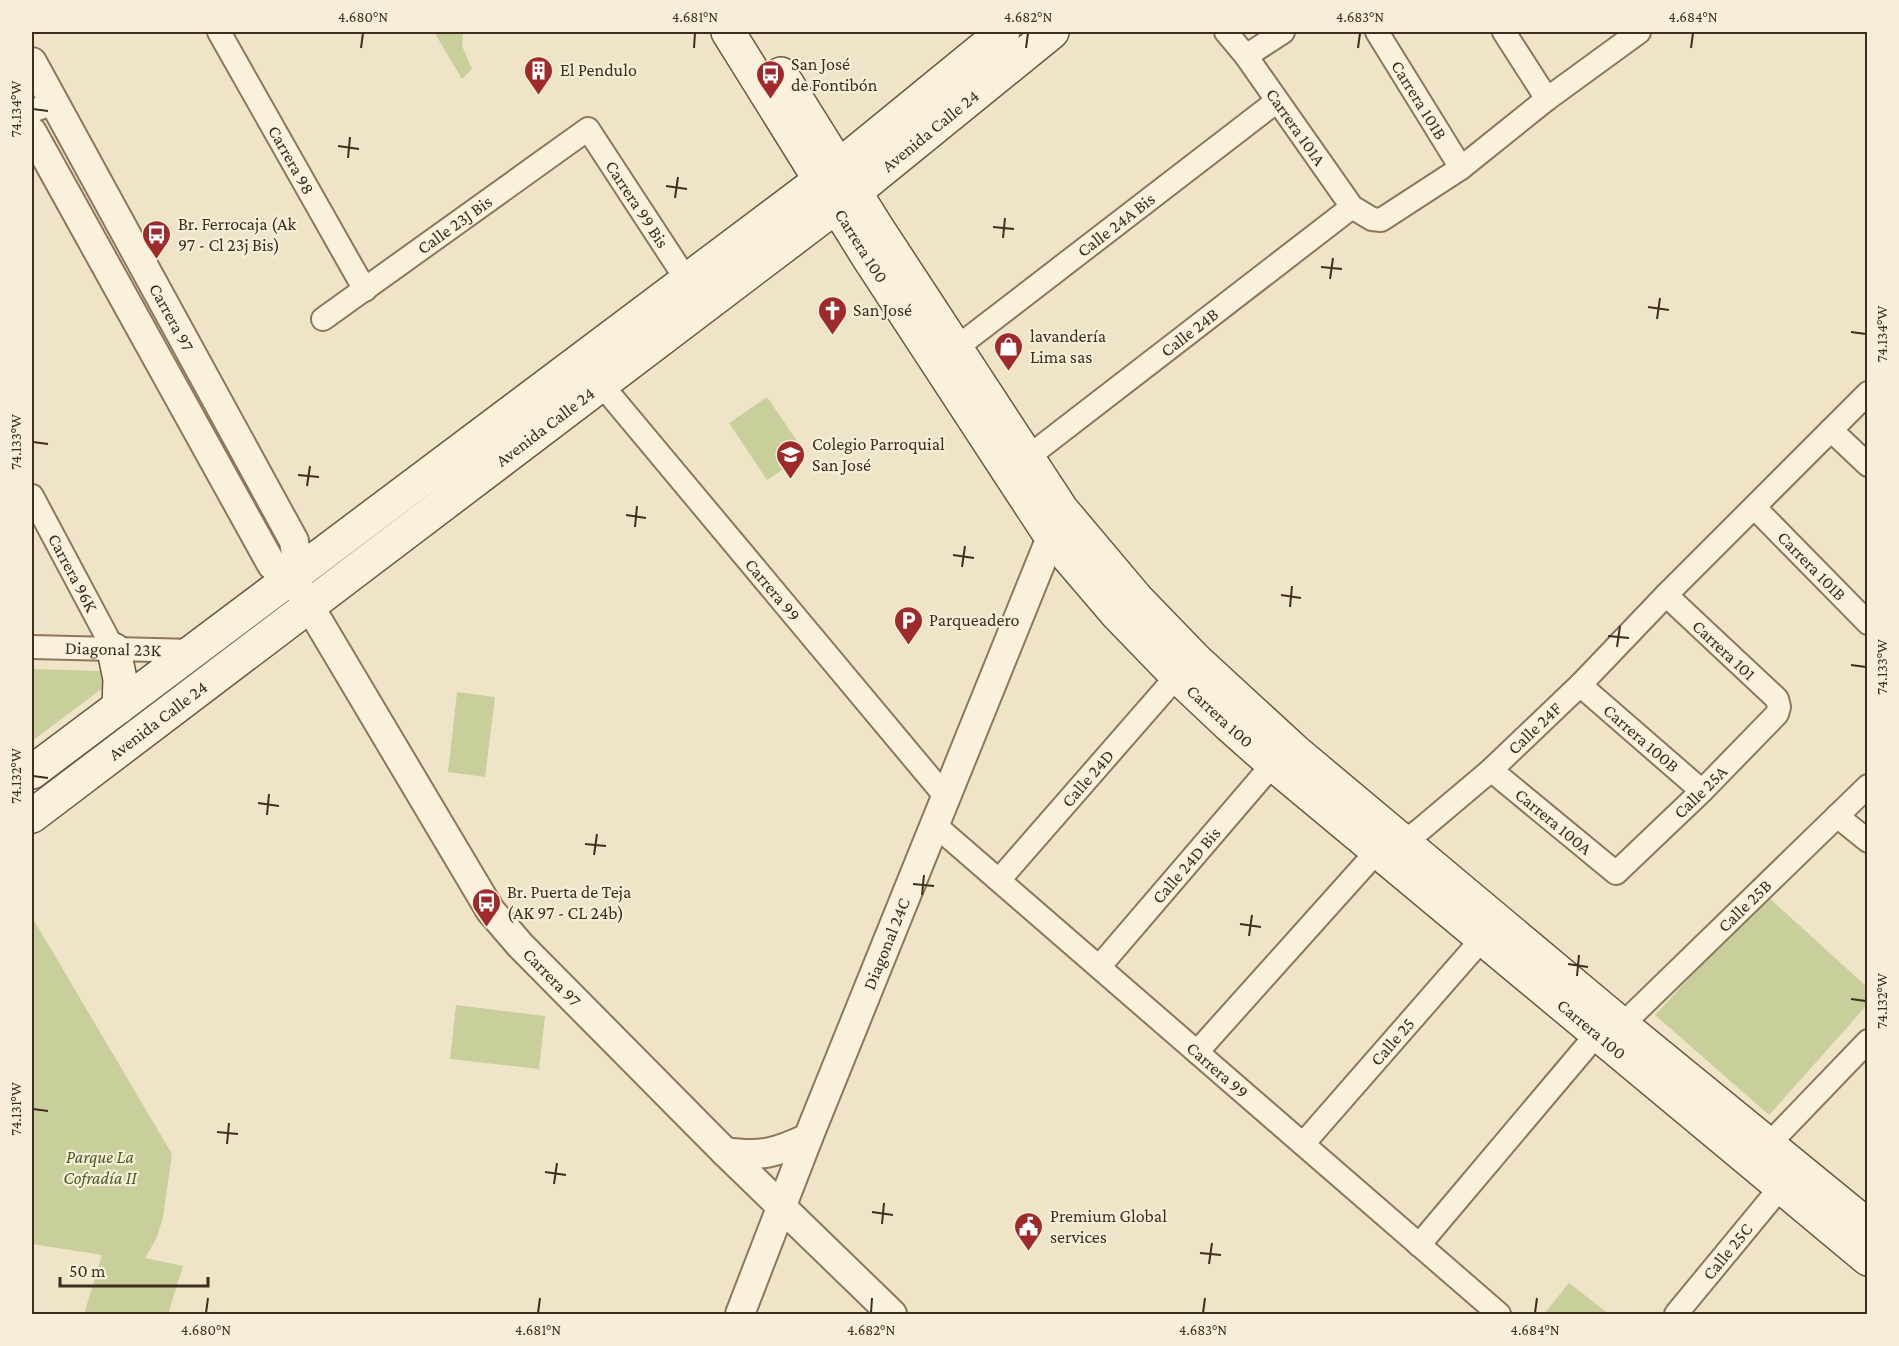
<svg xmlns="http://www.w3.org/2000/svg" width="1899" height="1346" font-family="'Crimson Pro',serif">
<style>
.green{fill:#c9cf9b}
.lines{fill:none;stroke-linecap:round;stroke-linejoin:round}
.minor-casing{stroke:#8d765c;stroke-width:26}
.tertiary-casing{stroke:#8d765c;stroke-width:32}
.secondary-casing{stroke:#6f573f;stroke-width:36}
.minor{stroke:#faf1dc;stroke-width:22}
.tertiary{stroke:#faf1dc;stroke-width:28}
.secondary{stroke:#faf1dc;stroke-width:33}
.ticks{fill:none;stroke:#3d2e20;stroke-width:2}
.labels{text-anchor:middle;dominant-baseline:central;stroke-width:4.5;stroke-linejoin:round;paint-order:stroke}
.poi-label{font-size:18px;fill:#3d2e20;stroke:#f7eed8;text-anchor:start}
.street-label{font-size:18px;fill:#3d2e20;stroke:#f7eed8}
.park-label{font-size:18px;font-style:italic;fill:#4d5a26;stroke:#f7eed8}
.neatline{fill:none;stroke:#3d2e20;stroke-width:2}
.ticks-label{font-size:15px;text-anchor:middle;fill:#3d2e20}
</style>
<rect width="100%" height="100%" fill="#f0e4c8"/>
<g class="green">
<path d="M434,32H463L462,46L472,69L462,79Z"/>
<path d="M767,397L806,454L767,480L729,423Z"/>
<path d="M32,669L100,671L103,688L32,741Z"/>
<path d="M457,692L495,697L485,777L448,772Z"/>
<path d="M1766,895L1867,987V1005L1769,1115L1655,1015Z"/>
<path d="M32,917L172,1154L163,1218L156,1239L145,1258L183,1266L168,1314H84L102,1255L32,1244Z"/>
<path d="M456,1005L545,1016L539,1069L450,1059Z"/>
<path d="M1569,1283L1609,1314H1544Z"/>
</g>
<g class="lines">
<defs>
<g id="minor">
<path id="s1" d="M219,32L365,290"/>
<path id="s2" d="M1226,32L1246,56L1352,207L1372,219L1381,220L1461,168L1547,99L1639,32"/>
<path id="s3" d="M1377,32L1461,168"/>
<path d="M1504,32L1547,99"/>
<path d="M1246,56L1283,32"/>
<path d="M32,111L54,103"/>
<path id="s4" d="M323,319L588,129L686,279"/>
<path id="s5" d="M956,348L1277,101"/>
<path id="s6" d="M601,384L946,797"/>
<path d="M1831,430L1868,465"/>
<path id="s7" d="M1028,457L1352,207"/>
<path id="s8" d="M32,496L114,650"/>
<path id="s9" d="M1755,508L1868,623"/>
<path id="s10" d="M32,647L195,651"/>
<path id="s11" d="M1580,685L1702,791"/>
<path id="s12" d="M1491,770L1616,873L1702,791L1777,714L1779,707L1777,699L1666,595"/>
<path d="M1837,816L1868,841"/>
<path id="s13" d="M935,825L1499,1314"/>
<path id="s14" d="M999,880L1177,676"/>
<path id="s15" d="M1099,967L1273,764"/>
<path id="s16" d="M1622,1025L1868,786"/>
<path id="s17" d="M1197,1052L1371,858L1384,855L1420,830L1491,770L1580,685L1666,595L1868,393"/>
<path id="s18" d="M1303,1144L1483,938"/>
<path d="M1769,1144L1868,1041"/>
<path d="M1419,1245L1597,1034"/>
<path id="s19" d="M1676,1314L1780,1188"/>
</g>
<g id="tertiary">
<path id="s20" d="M32,62L294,541L297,561L292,577"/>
<path id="s21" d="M32,132L272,565L284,575L292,577L490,910L520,945L725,1152L892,1314"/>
<path d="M725,1152C762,1157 776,1153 808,1138"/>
<path id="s22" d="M740,1314L808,1138L1058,520"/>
</g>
<g id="secondary">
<path id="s23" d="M728,32L870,260L1052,538L1117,614L1177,676L1230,726L1273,764L1868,1259"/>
<path d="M781,74L876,226L1062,510L1137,599L1196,660L1296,752L1622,1025L1868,1226"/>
<path d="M114,650L120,679L119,707"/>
<path d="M32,772L839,166L1003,32"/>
<path id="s24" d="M32,816L855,192L1052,32"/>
</g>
</defs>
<use href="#minor" class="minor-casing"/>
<use href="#tertiary" class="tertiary-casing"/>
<use href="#secondary" class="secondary-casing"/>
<use href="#minor" class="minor"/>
<use href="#tertiary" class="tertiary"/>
<use href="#secondary" class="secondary"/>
</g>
<path class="ticks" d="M361,48L363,33M694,48L695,33M1026,48L1028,33M1358,48L1360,33M1691,48L1693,33M33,109L48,111M338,146L359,149M348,158L350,137M666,186L687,189M675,198L678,177M993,227L1014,229M1003,238L1005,218M1321,267L1342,269M1330,279L1333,258M1648,307L1669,310M1657,319L1660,298M1851,332L1866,334M33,442L48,444M298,475L319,477M307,486L310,466M626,515L646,518M635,527L637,506M953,555L974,558M962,567L965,546M1281,595L1301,598M1290,607L1292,586M1608,636L1629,638M1617,647L1620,626M1851,665L1866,667M33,776L48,778M258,803L279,806M267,815L269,794M585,844L606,846M594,855L597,834M913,884L934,886M922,895L924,875M1240,924L1261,927M1249,936L1252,915M1568,964L1588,967M1577,976L1579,955M1851,999L1866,1001M33,1109L48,1111M217,1132L238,1134M227,1144L229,1123M545,1172L566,1175M554,1184L557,1163M872,1212L893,1215M882,1224L884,1203M1200,1253L1221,1255M1209,1264L1212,1243M206,1313L208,1298M538,1313L540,1298M871,1313L872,1298M1203,1313L1205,1298M1535,1313L1537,1298"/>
<defs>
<symbol id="building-pin" viewBox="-11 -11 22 30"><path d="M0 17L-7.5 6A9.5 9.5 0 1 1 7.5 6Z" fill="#9e2a2b" stroke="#f7eed8"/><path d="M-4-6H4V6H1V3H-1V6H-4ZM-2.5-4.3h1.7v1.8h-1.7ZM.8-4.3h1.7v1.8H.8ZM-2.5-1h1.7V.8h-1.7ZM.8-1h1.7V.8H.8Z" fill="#fff"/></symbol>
<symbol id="bus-pin" viewBox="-11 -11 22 30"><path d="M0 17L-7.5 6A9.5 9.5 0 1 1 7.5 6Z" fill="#9e2a2b" stroke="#f7eed8"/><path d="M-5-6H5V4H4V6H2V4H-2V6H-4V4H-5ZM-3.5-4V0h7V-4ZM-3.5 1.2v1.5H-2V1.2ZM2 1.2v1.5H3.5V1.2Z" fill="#fff"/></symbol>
<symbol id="church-pin" viewBox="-11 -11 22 30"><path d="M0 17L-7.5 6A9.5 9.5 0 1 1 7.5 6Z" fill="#9e2a2b" stroke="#f7eed8"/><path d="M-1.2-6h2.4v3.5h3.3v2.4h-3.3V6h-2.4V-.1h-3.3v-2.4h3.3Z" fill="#fff"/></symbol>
<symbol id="shop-pin" viewBox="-11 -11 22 30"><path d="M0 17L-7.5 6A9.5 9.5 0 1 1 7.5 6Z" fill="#9e2a2b" stroke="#f7eed8"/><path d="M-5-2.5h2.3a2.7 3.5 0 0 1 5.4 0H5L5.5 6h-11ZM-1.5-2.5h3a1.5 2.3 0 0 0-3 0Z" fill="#fff"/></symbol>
<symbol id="school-pin" viewBox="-11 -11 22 30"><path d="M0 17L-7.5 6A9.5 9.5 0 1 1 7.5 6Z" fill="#9e2a2b" stroke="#f7eed8"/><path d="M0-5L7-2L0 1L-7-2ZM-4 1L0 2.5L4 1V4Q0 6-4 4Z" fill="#fff"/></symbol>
<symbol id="parking-pin" viewBox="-11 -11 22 30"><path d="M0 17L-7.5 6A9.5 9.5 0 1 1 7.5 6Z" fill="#9e2a2b" stroke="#f7eed8"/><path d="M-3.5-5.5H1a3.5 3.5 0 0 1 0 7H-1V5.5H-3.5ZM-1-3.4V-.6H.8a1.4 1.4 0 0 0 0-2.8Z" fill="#fff"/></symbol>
<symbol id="civic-pin" viewBox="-11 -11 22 30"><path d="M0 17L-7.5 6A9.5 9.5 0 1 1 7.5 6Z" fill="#9e2a2b" stroke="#f7eed8"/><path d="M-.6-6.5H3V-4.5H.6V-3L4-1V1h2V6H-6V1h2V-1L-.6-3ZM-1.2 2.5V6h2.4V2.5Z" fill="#fff"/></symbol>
</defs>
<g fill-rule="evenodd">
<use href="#building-pin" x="522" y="54" width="33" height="45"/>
<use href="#bus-pin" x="754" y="58" width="33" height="45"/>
<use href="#bus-pin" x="140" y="218" width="33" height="45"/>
<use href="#church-pin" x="816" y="294" width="33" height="45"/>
<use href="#shop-pin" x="992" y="330" width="33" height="45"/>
<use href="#school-pin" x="774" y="438" width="33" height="45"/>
<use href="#parking-pin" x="892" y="604" width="33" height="45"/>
<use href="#bus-pin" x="470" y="886" width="33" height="45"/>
<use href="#civic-pin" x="1012" y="1210" width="33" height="45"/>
</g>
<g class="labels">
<g class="poi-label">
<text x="791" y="64">San José<tspan x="791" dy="21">de Fontibón</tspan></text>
<text x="560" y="70">El Pendulo</text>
<text x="178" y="224">Br. Ferrocaja (Ak<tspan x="178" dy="21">97 - Cl 23j Bis)</tspan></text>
<text x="853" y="310">San José</text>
<text x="1030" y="336">lavandería<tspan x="1030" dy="21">Lima sas</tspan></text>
<text x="812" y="444">Colegio Parroquial<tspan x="812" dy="21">San José</tspan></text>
<text x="929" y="620">Parqueadero</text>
<text x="507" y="892">Br. Puerta de Teja<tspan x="507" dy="21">(AK 97 - CL 24b)</tspan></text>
<text x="1050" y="1216">Premium Global<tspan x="1050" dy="21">services</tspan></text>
</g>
<g class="street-label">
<text stroke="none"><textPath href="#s3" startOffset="80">Carrera 101B</textPath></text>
<text stroke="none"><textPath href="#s2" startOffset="118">Carrera 101A</textPath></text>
<text stroke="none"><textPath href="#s24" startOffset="1130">Avenida Calle 24</textPath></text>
<text stroke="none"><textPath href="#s1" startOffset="147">Carrera 98</textPath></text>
<text stroke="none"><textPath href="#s4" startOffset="416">Carrera 99 Bis</textPath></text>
<text stroke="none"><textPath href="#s4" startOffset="162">Calle 23J Bis</textPath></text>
<text stroke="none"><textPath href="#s5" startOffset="202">Calle 24A Bis</textPath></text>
<text stroke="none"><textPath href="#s23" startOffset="252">Carrera 100</textPath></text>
<text stroke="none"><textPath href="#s20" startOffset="291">Carrera 97</textPath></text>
<text stroke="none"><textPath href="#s7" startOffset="204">Calle 24B</textPath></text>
<text stroke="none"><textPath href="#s24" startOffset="644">Avenida Calle 24</textPath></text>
<text stroke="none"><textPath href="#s9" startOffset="81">Carrera 101B</textPath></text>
<text stroke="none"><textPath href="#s8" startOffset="87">Carrera 96K</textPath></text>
<text stroke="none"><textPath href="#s6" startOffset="268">Carrera 99</textPath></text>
<text stroke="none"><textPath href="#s10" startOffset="81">Diagonal 23K</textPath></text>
<text transform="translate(1724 650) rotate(43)">Carrera 101</text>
<text stroke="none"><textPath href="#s23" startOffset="846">Carrera 100</textPath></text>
<text stroke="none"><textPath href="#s24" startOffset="158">Avenida Calle 24</textPath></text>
<text stroke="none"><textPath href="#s17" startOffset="471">Calle 24F</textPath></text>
<text stroke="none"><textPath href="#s11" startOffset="81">Carrera 100B</textPath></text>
<text stroke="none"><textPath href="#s14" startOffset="135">Calle 24D</textPath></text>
<text stroke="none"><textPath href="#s12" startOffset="279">Calle 25A</textPath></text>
<text stroke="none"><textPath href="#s12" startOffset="81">Carrera 100A</textPath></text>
<text stroke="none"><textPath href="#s15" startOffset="134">Calle 24D Bis</textPath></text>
<text stroke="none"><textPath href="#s16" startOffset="171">Calle 25B</textPath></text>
<text stroke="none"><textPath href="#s22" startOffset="398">Diagonal 24C</textPath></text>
<text stroke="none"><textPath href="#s21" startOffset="998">Carrera 97</textPath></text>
<text stroke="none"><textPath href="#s23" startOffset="1332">Carrera 100</textPath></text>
<text stroke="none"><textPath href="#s18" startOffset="136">Calle 25</textPath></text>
<text stroke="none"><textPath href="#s13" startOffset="374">Carrera 99</textPath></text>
<text stroke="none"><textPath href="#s19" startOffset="81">Calle 25C</textPath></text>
</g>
<g class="park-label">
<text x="100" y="1157">Parque La<tspan x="100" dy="21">Cofradía II</tspan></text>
</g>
</g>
<rect width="1899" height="1346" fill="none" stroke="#f7eed8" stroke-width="66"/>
<path d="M60 1277v9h148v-9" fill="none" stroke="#3d2e20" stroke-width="3"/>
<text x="69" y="1277" font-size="18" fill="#3d2e20" stroke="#f7eed8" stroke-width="4.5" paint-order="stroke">50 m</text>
<rect x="33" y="33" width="1833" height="1280" class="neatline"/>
<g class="ticks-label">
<text x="363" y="22">4.680°N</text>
<text x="695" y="22">4.681°N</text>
<text x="1028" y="22">4.682°N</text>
<text x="1360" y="22">4.683°N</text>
<text x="1693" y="22">4.684°N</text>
<text transform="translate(16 109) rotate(-90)" y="5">74.134°W</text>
<text transform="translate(1882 334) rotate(-90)" y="5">74.134°W</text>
<text transform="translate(16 442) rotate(-90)" y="5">74.133°W</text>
<text transform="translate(1882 667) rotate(-90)" y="5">74.133°W</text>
<text transform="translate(16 776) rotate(-90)" y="5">74.132°W</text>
<text transform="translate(1882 1001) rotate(-90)" y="5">74.132°W</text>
<text transform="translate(16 1109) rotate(-90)" y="5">74.131°W</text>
<text x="206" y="1335">4.680°N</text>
<text x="538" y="1335">4.681°N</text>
<text x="871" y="1335">4.682°N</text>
<text x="1203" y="1335">4.683°N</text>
<text x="1535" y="1335">4.684°N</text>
</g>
</svg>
